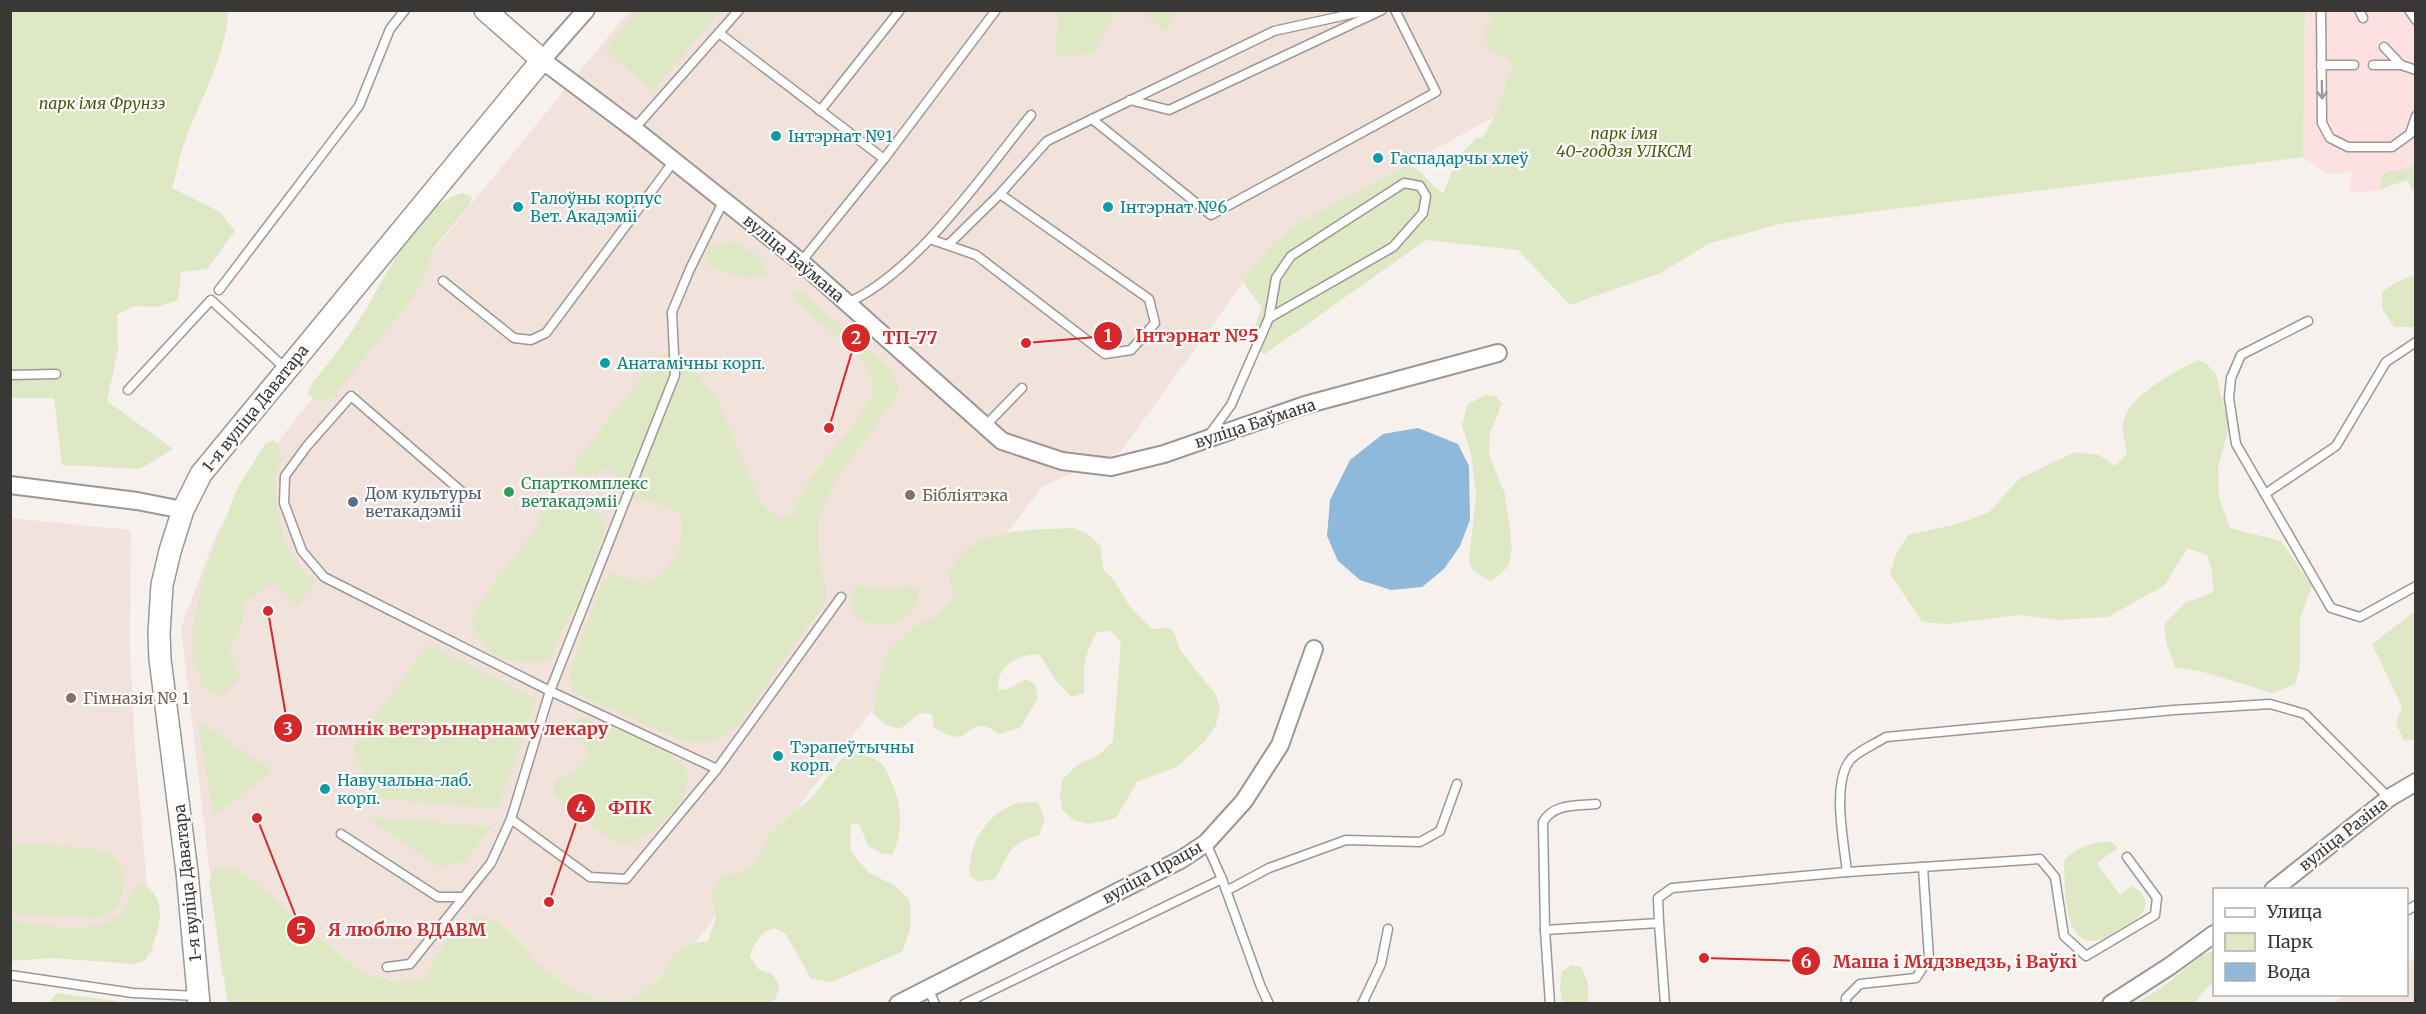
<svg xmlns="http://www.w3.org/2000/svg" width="2426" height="1014" font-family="Merriweather,serif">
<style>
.commercial{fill:#fce1e0}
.built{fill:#f1e2dc}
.green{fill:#dfe8c4}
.water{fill:#8eb9da}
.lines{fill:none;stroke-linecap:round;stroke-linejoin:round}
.service-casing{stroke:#9d9794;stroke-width:11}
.minor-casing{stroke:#9d9794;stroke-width:20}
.tertiary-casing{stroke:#9d9794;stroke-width:24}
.service{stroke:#fff;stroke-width:8}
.minor{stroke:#fff;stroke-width:16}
.tertiary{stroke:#fff;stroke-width:21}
.oneway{stroke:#9c9c9b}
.culture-dot{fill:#0f9aa8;stroke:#fff;stroke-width:2}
.leisure-dot{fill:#2e9e5b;stroke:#fff;stroke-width:2}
.education-dot{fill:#8d6e63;stroke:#fff;stroke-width:2}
.service-dot{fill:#5c6f8a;stroke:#fff;stroke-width:2}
.labels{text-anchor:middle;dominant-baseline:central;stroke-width:4.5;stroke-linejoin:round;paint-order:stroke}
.park-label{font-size:16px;font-style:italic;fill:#4d590d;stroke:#fff}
.culture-label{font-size:16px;fill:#0d838f;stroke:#fff;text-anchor:start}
.street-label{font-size:16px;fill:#3a3837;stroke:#fff}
.leisure-label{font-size:16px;fill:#27864d;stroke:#fff;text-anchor:start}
.service-label{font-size:16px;fill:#4e5e75;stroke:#fff;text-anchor:start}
.education-label{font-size:16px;fill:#785e54;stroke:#fff;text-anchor:start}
.leader{fill:none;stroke:#d62828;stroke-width:2}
.callout-dot{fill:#d62828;stroke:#fff;stroke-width:2}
.mark-label{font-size:18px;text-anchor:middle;font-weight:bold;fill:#fff}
.callout-label{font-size:18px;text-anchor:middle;font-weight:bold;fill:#d62828;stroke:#fff;stroke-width:4.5;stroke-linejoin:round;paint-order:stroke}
</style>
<rect width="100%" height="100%" fill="#f7f1ee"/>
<path class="commercial" d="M2305,11H2415V164L2408,168L2382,173L2379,190L2349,193L2351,172L2328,174L2303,157Z"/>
<g class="built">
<path d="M629,11H1490L1512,65L1494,117L1293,226L1269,247L1121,451L1042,487L649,1003H360L222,976L181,628L216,534L287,430Z"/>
<path d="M10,518L131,530L130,647L135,750L153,953L11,942Z"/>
<path d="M2415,958V1003H2333L2349,995L2406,994L2407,963Z"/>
</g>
<g class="green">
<path d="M11,11H228C227,54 201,98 186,138C180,154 177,171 172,188L220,212L235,231L207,269L181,272L178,300L157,307L134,306L117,315L118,350L107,401L173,449L140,469L62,465L54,398H11Z"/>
<path d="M637,11V10L720,11L653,91L605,50Z"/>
<path d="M1059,11V10L1134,11L1115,14L1093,54L1055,56Z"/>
<path d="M1143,11H1175L1166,33Z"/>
<path d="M1489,11H2305L2303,157L1784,223L1708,244L1661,273L1570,305L1518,250L1426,240L1265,354L1248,344L1262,308L1243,282L1269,247L1293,226L1410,163L1443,194L1458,157L1476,138L1483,137L1494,117L1512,66L1509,60L1488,49L1483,26L1494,25Z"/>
<path d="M2415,164V194L2407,180L2379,190L2382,173L2408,168Z"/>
<path d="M463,193L472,197L470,205L435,246L424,278L414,296L335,395L327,401H316L307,394L311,385C327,364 344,344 358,322C382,286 417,202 463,193Z"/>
<path d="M731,241C748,250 764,253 765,274C746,284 727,272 708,266L706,256L709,246Z"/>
<path d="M2415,274V327H2394L2382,308V292L2395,283Z"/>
<path d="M793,292H802L892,370L898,387L897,395C873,434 823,483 818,528C814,552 827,576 826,600L737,727L714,742H685L573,692L569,672L601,584L613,573L647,584C673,571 688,542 680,514L655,503L624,497L619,492L615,475L610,469L603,470L590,477L575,474V463L657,357L667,354L677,357L699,376L716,397L761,503L778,519L791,515L810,478L847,434L873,394L872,378L856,351L795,302Z"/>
<path d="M2198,360L2207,364L2216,375L2229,427L2218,466L2219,497L2230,528L2281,541L2312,586L2300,619V667L2295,684L2272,693L2200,671L2175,667L2167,645L2164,624L2185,603L2213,592L2212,571L2207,555L2187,548L2165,585L2108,617L2059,620L2019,615L1946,624L1922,622L1890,574L1896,554L1908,535L1957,524L1989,512L2020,478L2075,452L2099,455L2115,466L2127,453C2125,444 2122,434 2123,426C2123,398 2176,371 2198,360Z"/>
<path d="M1485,395L1496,396L1502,404L1490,433L1489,455L1505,494L1512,547L1508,567L1491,581L1473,571L1469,561L1476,494L1471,454L1462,425L1467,405Z"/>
<path d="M274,440L280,448L281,459L275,478L277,509L287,549L314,584L298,606L273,582L245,603L240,632L228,648L241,677L221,698L201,686L200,674L193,662V627L204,574L237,489L265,444Z"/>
<path d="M561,500H574L595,510L605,522L604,535L595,555L577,607L565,624L552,655L540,663L504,660L489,652L472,625L476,609L537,526L549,504Z"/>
<path d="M1074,528L1087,534L1101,546L1103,569L1113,579L1129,605L1152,629L1169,628L1174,632L1180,650L1216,695L1220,708L1216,725L1205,741L1178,766L1137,782L1116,818L1089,824L1073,820L1063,811L1060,797L1062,780L1077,765L1099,755L1113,741L1121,643L1111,631L1097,632C1084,654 1083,668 1084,693L1072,697L1057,682L1039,654C1017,655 996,666 998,690H1005L1026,679L1035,684L1038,698L1020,728L1000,734C991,729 983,723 973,728C969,730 966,735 961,736C952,739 942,732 934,728L932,714L920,713L900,729L885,724L873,713L876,690L889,651L915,626L939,614L954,596C953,590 950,583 949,577C949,571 953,566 956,561C980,527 1036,530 1074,528Z"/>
<path d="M863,585L884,591L910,585L919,591C917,638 835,633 853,589Z"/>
<path d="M2415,611V740L2404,741L2396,723L2402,707L2372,644Z"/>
<path d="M428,645L536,699L498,809L370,798L353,747Z"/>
<path d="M576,718C597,720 669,748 682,764C702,788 660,830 639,840C632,844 623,843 616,843L562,803L553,792L556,780C573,775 586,768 588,749L568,734V725Z"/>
<path d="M198,721L273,771L213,816Z"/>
<path d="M855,752C864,755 873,757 881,763C885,767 888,773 890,779C902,803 904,830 892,855L881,853L868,846L859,823L851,824L850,850L869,873L894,885L910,900V930L902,952L831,982L811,979L786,934L774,928C759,933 755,942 750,956L758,969L772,974L779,984L776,999L769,1003H228L209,883L213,870L228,867L244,874L361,973L401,983L425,979L449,934L473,917L495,920L515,937L536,963L567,987L594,999L619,1001L638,997L663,976L674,953L692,943L708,941L716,917L712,893L724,876L738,873L755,863L769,835L813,796L842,758Z"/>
<path d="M1038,802L1045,819L1039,835C1007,845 1011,852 995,879L979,882L970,876C966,846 988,810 1019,803C1024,802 1032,803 1038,802Z"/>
<path d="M367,817L491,827L465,861L439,867Z"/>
<path d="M2101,842H2112L2118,848L2097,863L2120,895L2132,886C2140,890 2147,897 2145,907C2142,918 2129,923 2121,928C2112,933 2102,941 2092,941C2062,941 2065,880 2064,860C2074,850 2086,844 2101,842Z"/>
<path d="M10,843C28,844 45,845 62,846C93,848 132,849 122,893C119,906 109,915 97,918L11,913Z"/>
<path d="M146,886C171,903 157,939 145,961L134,964L52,958L11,961V920C40,925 94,937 119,915C126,909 130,896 135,887Z"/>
<path d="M2214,951V980L2194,1003H2136L2163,987L2202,955Z"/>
<path d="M1572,965L1581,967L1588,983V1003H1562L1560,986L1562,971Z"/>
<path d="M56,993L117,1001L118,1003H49Z"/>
</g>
<path class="water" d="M1418,428L1458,444L1469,466L1470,520L1460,546L1444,569L1422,587L1391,590L1360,580L1338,561L1327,536L1330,500L1350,460L1383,434Z"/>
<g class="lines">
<defs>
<g id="service">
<path d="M2321,10L2322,123L2330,138L2348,147H2392L2410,134L2416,116"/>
<path d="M2359,10L2363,18"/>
<path d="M2409,10L2416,20"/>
<path d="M719,33L884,159"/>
<path d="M2384,47L2401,65L2416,70"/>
<path d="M2321,65H2354"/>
<path d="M2373,65H2401"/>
<path d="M1130,100L1169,110L1382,10"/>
<path d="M820,111L900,10"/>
<path d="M1092,119L1211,215L1436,92L1395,10"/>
<path d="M634,129L739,10"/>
<path d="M1000,194L1047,141L1092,119L1274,31L1369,10"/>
<path d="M930,239L976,255L1105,354L1131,350L1155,323L1149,299L1000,194L949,244"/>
<path d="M801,262L884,159L996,10"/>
<path d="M443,281L514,338L531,340L546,333L674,161"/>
<path d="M219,290L359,106L390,29L405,10"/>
<path d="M847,303C916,273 983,174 1031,115"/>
<path d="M2416,342L2386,362L2336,446L2265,494L2331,608L2360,617L2416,586"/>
<path d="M10,375L56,374"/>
<path d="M128,390L211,300L286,369"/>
<path d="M985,426L1022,388"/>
<path d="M1209,435L1231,405L1269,318L1393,247L1423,213L1426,196L1420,186L1404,183L1291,256L1276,278L1269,318"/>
<path d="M462,492L351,396L307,446L285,476L284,503L302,551L324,577L550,691L717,769"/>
<path d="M2265,494L2236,444L2229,398L2231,378L2241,355L2308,321"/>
<path d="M511,819L590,877L626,879L717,769L841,597"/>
<path d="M341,834L438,897H462"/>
<path d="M1206,843L1222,879L1261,987L1269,1004"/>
<path d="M1847,872L2040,859L2055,877L2064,936L2086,956L2155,915L2157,898L2127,857"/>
<path d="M1226,891L1269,868L1346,840L1420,842L1440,831L1457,784"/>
<path d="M2406,911L2416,905"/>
<path d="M1659,923L1665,1004"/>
<path d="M1545,930L1659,923L1658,898L1672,888L1847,872C1844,843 1831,782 1851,759C1860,750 1875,744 1886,737L2174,710L2270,704L2305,714L2389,798"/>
<path d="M387,967L410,964L491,863L511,819L550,691L675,375L672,312L690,269L724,200"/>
<path d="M10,975L133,993L198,996"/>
<path d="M928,988L935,1004"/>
<path d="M964,1004L1222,879"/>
<path d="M1362,1004L1381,964L1388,929"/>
<path d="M1550,1004L1545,930L1543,822C1554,803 1576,806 1596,804"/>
<path d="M1846,1004V998L1860,984L1916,978L1929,958L1923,867"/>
</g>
<g id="minor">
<path d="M586,10L542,60L634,129L801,262L1002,441L1062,461L1111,467L1164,454L1305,405L1498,353"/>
<path d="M10,485L137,501L183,510"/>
<path d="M2273,890L2389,798L2416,782"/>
<path d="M898,1004L1182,859L1206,843L1244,801L1280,745L1314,649"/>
<path d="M2111,1004L2170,966L2214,934"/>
</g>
<path id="tertiary" d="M199,1004L187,872L160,659L159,633L162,585L170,551L183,510L201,474L542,60L485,10"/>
</defs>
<use href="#service" class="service-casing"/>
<use href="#minor" class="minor-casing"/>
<use href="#tertiary" class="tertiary-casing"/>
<use href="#service" class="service"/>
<use href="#minor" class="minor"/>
<use href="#tertiary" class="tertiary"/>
</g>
<defs><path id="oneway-shaft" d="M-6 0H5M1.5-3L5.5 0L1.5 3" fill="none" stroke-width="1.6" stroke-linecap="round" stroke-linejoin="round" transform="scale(1.5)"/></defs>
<use class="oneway" href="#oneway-shaft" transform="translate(2322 90) rotate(89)"/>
<g class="culture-dot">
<circle cx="776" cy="136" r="6"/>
<circle cx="1378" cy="158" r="6"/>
<circle cx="518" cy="207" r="6"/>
<circle cx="1108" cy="207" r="6"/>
<circle cx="605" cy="363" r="6"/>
<circle cx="778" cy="756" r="6"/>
<circle cx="325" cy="789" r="6"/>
</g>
<circle class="leisure-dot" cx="509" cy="492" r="6"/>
<g class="education-dot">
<circle cx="910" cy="495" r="6"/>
<circle cx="71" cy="698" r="6"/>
</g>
<circle class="service-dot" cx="353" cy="502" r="6"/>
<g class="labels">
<g class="park-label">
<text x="102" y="103">парк імя Фрунзэ</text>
<text x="1624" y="133">парк імя<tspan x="1624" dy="18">40-годдзя УЛКСМ</tspan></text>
</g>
<g class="culture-label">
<text x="788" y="136">Інтэрнат №1</text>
<text x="1390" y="158">Гаспадарчы хлеў</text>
<text x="530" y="198">Галоўны корпус<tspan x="530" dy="18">Вет. Акадэміі</tspan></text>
<text x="1120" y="207">Інтэрнат №6</text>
<text x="617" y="363">Анатамічны корп.</text>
<text x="790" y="747">Тэрапеўтычны<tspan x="790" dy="18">корп.</tspan></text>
<text x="337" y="780">Навучальна-лаб.<tspan x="337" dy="18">корп.</tspan></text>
</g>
<g class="street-label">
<text transform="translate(794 258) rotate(40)">вуліца Баўмана</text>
<text transform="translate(255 408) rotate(-51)">1-я вуліца Даватара</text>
<text transform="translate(1255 423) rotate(-18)">вуліца Баўмана</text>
<text transform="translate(2343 834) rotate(-38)">вуліца Разіна</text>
<text transform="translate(1152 872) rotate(-29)">вуліца Працы</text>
<text transform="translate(187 883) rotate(-96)">1-я вуліца Даватара</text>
</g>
<g class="leisure-label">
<text x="521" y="483">Спарткомплекс<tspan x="521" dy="18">ветакадэміі</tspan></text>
</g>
<g class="service-label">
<text x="365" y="493">Дом культуры<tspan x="365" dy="18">ветакадэміі</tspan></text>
</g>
<g class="education-label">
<text x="922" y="495">Бібліятэка</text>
<text x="83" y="698">Гімназія № 1</text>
</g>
</g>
<path class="leader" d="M1026 343L1108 336M829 428L856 338M268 611L288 728M549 902L581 808M257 818L301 930M1704 958L1806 961"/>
<g class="callout-dot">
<circle cx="1026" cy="343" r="6"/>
<circle cx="829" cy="428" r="6"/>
<circle cx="268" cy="611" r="6"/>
<circle cx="549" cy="902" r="6"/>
<circle cx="257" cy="818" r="6"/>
<circle cx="1704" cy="958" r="6"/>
<circle cx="1108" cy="336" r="15"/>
<circle cx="856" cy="338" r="15"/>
<circle cx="288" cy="728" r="15"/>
<circle cx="581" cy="808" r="15"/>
<circle cx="301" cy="930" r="15"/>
<circle cx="1806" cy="961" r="15"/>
</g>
<g class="mark-label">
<text x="1108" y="342">1</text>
<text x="856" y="344">2</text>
<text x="288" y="735">3</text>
<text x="581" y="814">4</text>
<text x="301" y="936">5</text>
<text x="1806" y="968">6</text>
</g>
<g class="callout-label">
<text x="1197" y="342">Інтэрнат №5</text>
<text x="910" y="344">ТП-77</text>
<text x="462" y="735">помнік ветэрынарнаму лекару</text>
<text x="630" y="814">ФПК</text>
<text x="407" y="936">Я люблю ВДАВМ</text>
<text x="1955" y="968">Маша і Мядзведзь, і Ваўкі</text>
</g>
<rect width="2426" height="1014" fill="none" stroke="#3a3837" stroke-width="24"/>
<rect x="2213" y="888" width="195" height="108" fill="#ffffff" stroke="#b0afaf" stroke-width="1.5"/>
<rect x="2225" y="908" width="30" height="9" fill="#ffffff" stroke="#b0afaf" stroke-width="1.5"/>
<text x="2267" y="918" font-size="18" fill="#3a3837">Улица</text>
<rect x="2225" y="933" width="30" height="18" fill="#dfe8c4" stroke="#b0afaf" stroke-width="1.5"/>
<text x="2267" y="948" font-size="18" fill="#3a3837">Парк</text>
<rect x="2225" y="963" width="30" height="18" fill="#8eb9da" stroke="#b0afaf" stroke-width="1.5"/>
<text x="2267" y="978" font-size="18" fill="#3a3837">Вода</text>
</svg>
